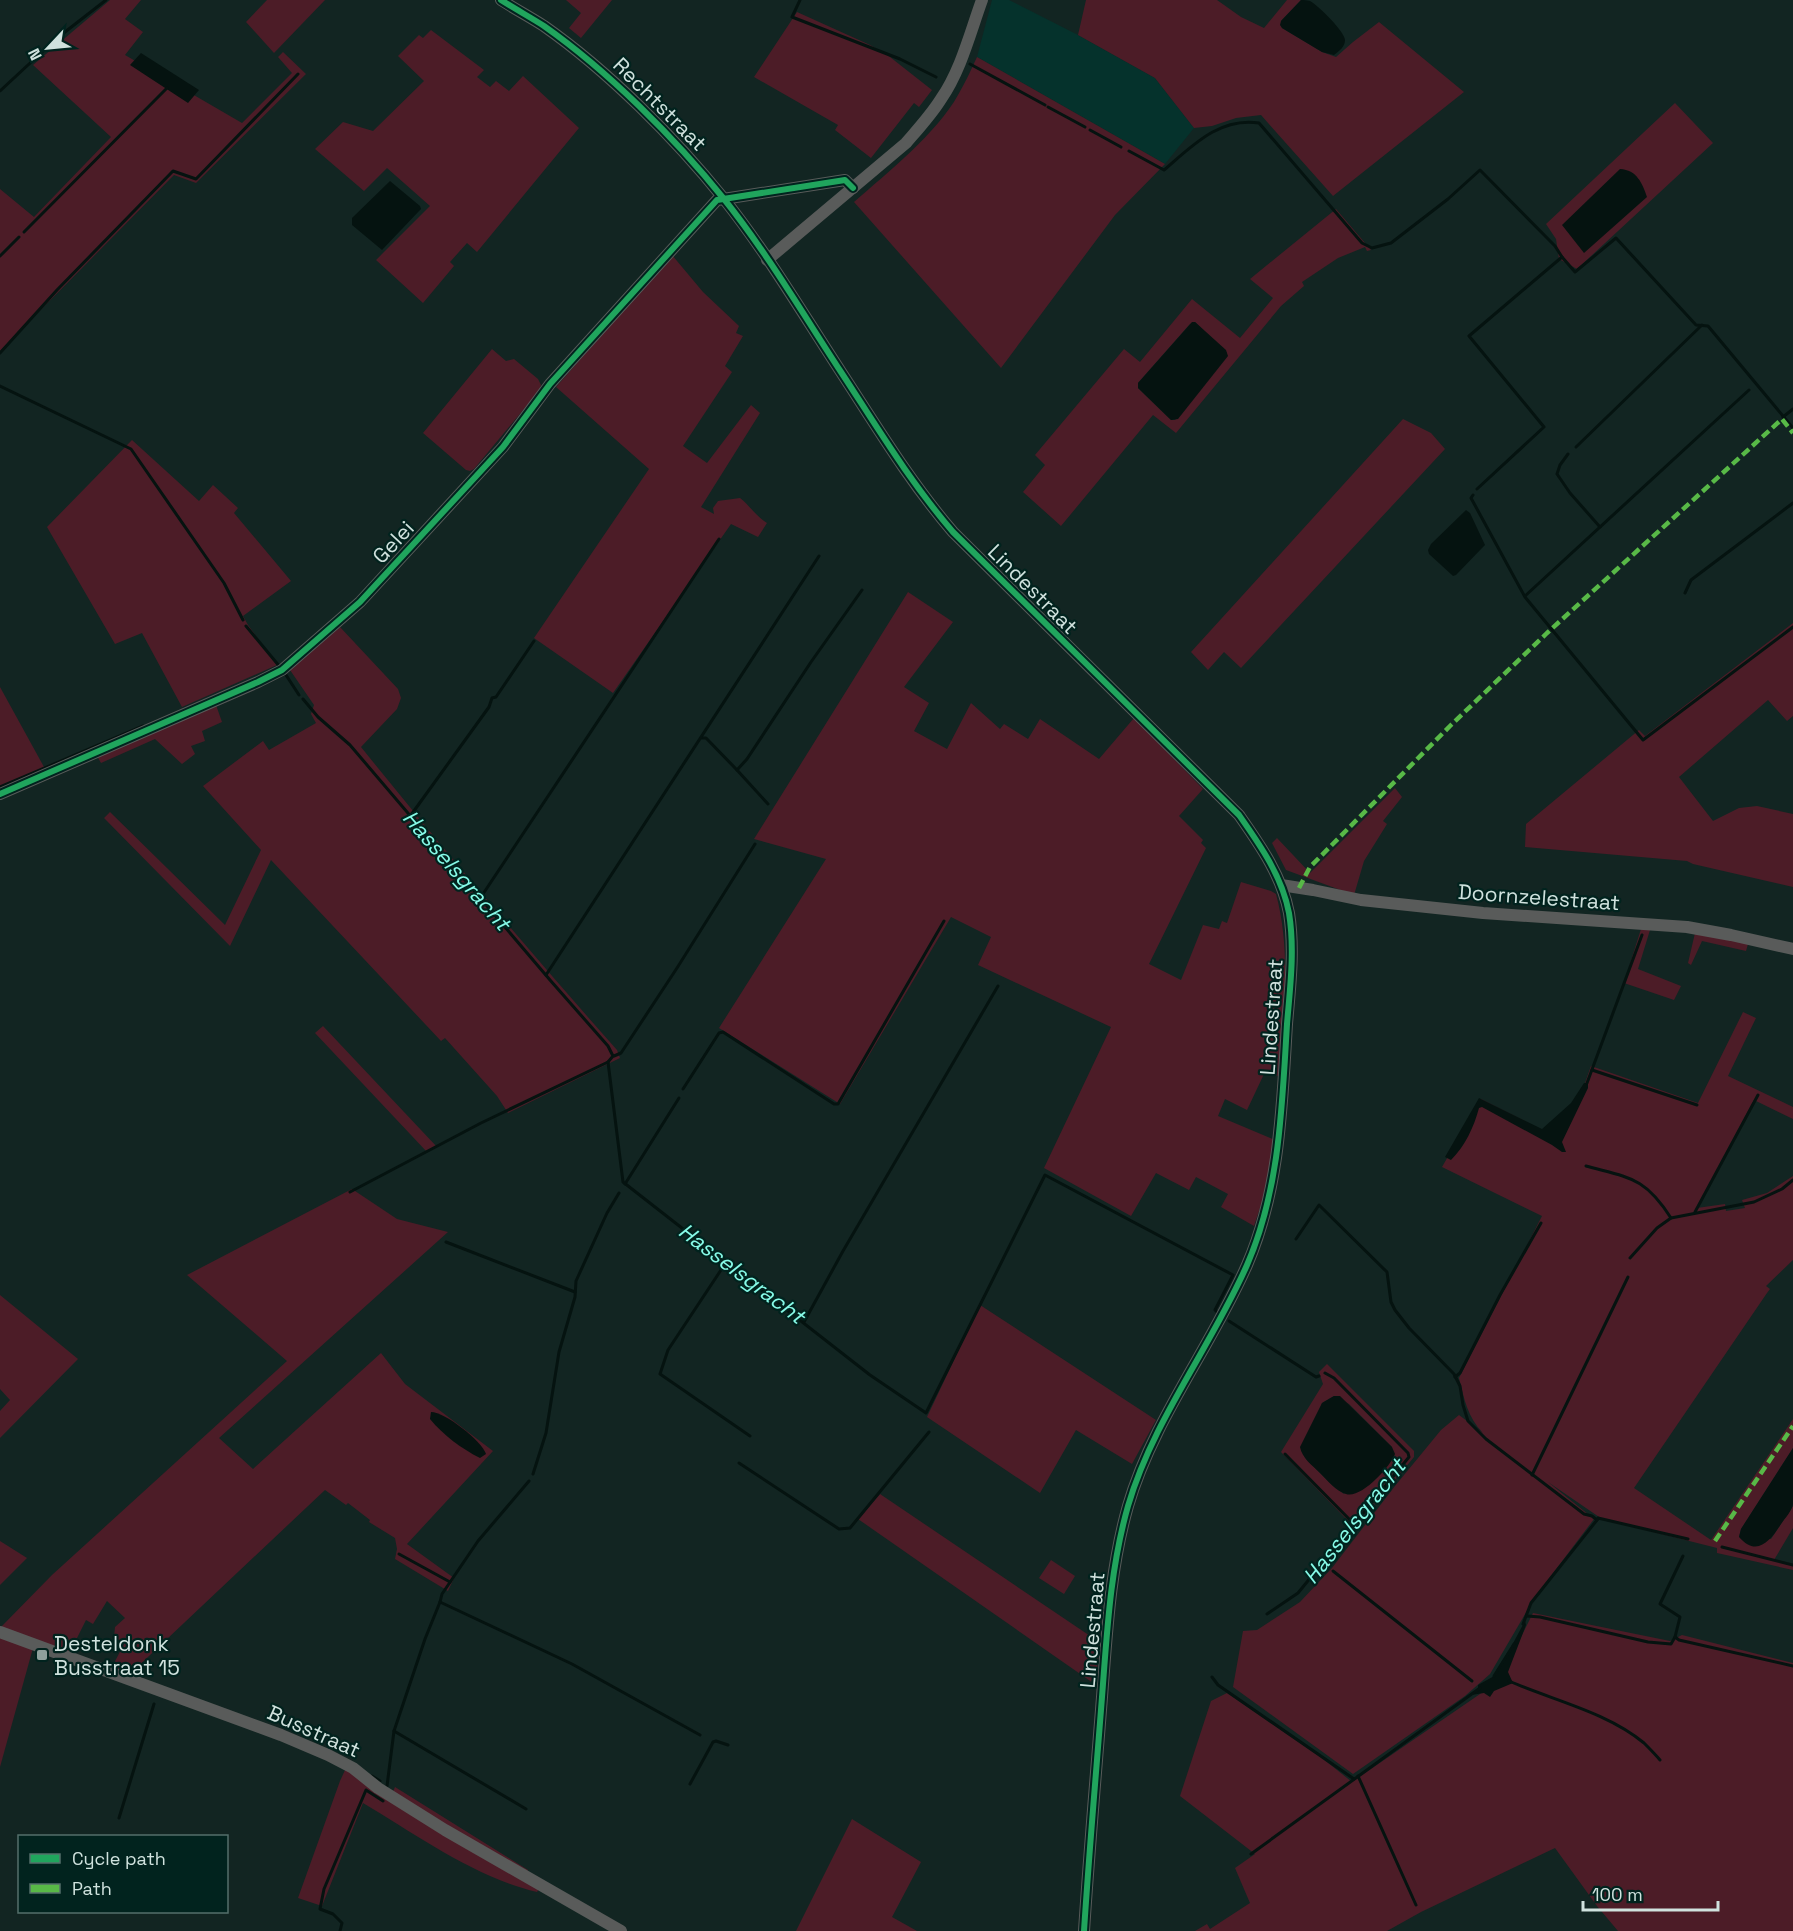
<svg xmlns="http://www.w3.org/2000/svg" width="1793" height="1931" font-family="'Space Grotesk',sans-serif">
<style>
.built{fill:#05322c}
.green{fill:#4c1c27;fill-rule:evenodd}
.water{fill:#051310}
.lines{fill:none;stroke-linecap:round;stroke-linejoin:round}
.stream{stroke:#051310;stroke-width:3}
.minor{stroke:#595b5a;stroke-width:12}
.quiet{stroke:#58b947;stroke-width:4.5;stroke-dasharray:9 4.5;stroke-linecap:butt}
.cycleway-casing{stroke:#01231e;stroke-width:10}
.cycleway{stroke:#20a55d;stroke-width:6}
.poi-dot{fill:#8ea09c;stroke:#01231e;stroke-width:2}
.labels{text-anchor:middle;dominant-baseline:central;stroke-width:4.5;stroke-linejoin:round;paint-order:stroke}
.street-label{font-size:21px;fill:#d0e2de;stroke:#01231e}
.poi-label{font-size:21px;fill:#d0e2de;stroke:#01231e;text-anchor:start}
.water-label{font-size:22px;font-style:italic;fill:#86fae7;stroke:#01231e}
</style>
<rect width="100%" height="100%" fill="#122522"/>
<path class="built" d="M992,0H1009L1078,35L1155,78L1194,128L1165,164L977,57Z"/>
<g class="green">
<path d="M110,0H141L125,19L143,32L125,55L242,123L292,73L278,57L283,52L306,74L196,183L174,175L0,351V189L34,217L111,137L33,65Z"/>
<path d="M267,0H325L274,53L246,22Z"/>
<path d="M566,0H612L581,38L569,28L581,13Z"/>
<path d="M1086,0H1217L1241,17L1264,28L1287,0H1301L1281,21L1282,28L1322,52L1336,57L1353,42L1379,22L1464,92L1333,196L1261,115L1236,118L1212,126L1194,128L1155,78L1078,35Z"/>
<path d="M797,12L870,45L890,57L932,90L919,107L914,103L871,158L835,130L838,125L754,77Z"/>
<path d="M431,30L484,70L477,77L490,87L496,81L509,91L523,76L579,128L477,252L467,243L450,262L454,266L423,303L376,260L430,206L387,168L364,191L315,149L343,122L373,131L424,81L398,56L419,35L423,38Z"/>
<path d="M977,57L1165,164L1115,215L1001,368L854,202C887,173 937,133 958,95C965,83 971,70 977,57Z"/>
<path d="M1675,103L1713,143L1577,269L1559,259L1556,239L1546,224Z"/>
<path d="M1336,209L1371,250L1367,251L1365,247L1338,258L1302,282L1304,286L1281,306L1176,433L1153,415L1061,526L1023,492L1045,465L1035,455L1124,349L1140,362L1192,299L1240,338L1273,298L1250,279ZM1195,322L1227,353L1175,420H1171L1138,388V383L1190,324Z"/>
<path d="M672,255L703,292L739,326L736,333L743,336L725,366L732,372L683,446L707,463L751,405L760,413L701,507L714,514L713,508L718,501L740,498C750,506 756,516 767,523L758,537L731,524L613,693L534,638L649,469L556,387Z"/>
<path d="M492,349L506,361L514,359L538,379L541,385L539,391L474,469L470,471L466,470L423,433Z"/>
<path d="M1403,419L1431,433L1445,449L1241,668L1224,652L1208,670L1191,652Z"/>
<path d="M132,440L199,501L213,485L238,508L234,513L291,581L243,616L248,625L277,665L182,707L142,633L115,644L47,527Z"/>
<path d="M908,592L953,622L904,687L929,703L914,731L947,749L971,703L1000,729L1004,724L1028,739L1040,719L1099,759L1134,718L1203,789L1179,816L1203,840L1201,843L1206,848L1149,964L1181,980L1203,925L1219,929L1222,921L1227,923L1241,882L1271,891L1276,894C1292,953 1283,1016 1280,1076L1264,1074L1247,1110L1225,1099L1218,1116L1275,1140L1262,1202L1254,1226L1221,1207L1228,1194L1196,1177L1189,1190L1156,1173L1131,1216L1044,1168L1111,1027L978,965L991,937L951,917L840,1104L719,1028L826,859L754,839Z"/>
<path d="M1793,623V716L1787,721L1768,700L1679,777L1713,821L1739,808L1757,806L1793,814V887L1693,864L1687,861L1525,847L1526,824L1639,730L1645,736Z"/>
<path d="M340,627L398,689L401,698L397,709L361,747C444,850 529,951 617,1050L620,1058L508,1113L497,1096L445,1038L441,1041L271,860L230,946L104,818L110,812L225,925L261,850L203,786L263,741L269,750L316,723L311,714L314,705L290,670Z"/>
<path d="M0,687L44,767L0,786Z"/>
<path d="M216,705L222,722L202,731L205,741L191,746L195,754L182,764L155,739L101,763L97,756Z"/>
<path d="M1395,788L1402,797L1383,821L1387,824L1364,861L1354,895L1286,870L1272,843L1277,838L1310,873Z"/>
<path d="M1641,929L1650,930L1638,969L1681,986L1674,1000L1624,983Z"/>
<path d="M1695,933L1748,944L1746,951L1702,941L1691,965L1688,963Z"/>
<path d="M1743,1012L1756,1018L1728,1076L1793,1107V1119L1754,1100L1697,1208L1725,1204L1726,1211L1745,1208L1742,1200L1767,1193L1793,1176V1260L1766,1286L1770,1289L1767,1293L1634,1488L1711,1540L1793,1419V1448L1741,1529L1739,1537L1771,1539L1793,1506V1528L1774,1560L1793,1564V1570L1717,1553V1548L1602,1519L1548,1482L1594,1519L1535,1597L1490,1674L1465,1696L1353,1774L1233,1687L1243,1631L1257,1630L1300,1602L1332,1568L1395,1486L1441,1430L1459,1415L1483,1433C1468,1418 1464,1399 1459,1378L1542,1216L1442,1167L1481,1099L1544,1131L1579,1100L1591,1066L1698,1103Z"/>
<path d="M323,1026L437,1147L427,1152L315,1033Z"/>
<path d="M352,1189L397,1219L448,1232L219,1438L253,1469L381,1353L405,1384L493,1451L407,1544L454,1578L448,1591L395,1559L397,1549L395,1538L369,1522L370,1520L348,1503L346,1505L325,1490L131,1673L112,1667L124,1644L114,1637L115,1627L125,1618L107,1601L93,1624L86,1620L70,1652L1,1627L52,1575L287,1361L187,1275Z"/>
<path d="M0,1295L78,1359L0,1438V1411L10,1400L0,1389Z"/>
<path d="M980,1305L1156,1420L1132,1464L1076,1430L1040,1493L927,1417Z"/>
<path d="M1327,1364L1414,1451V1457L1355,1528L1281,1452L1323,1384L1319,1372ZM1334,1396L1349,1404L1392,1447L1344,1494L1333,1486L1306,1459L1322,1403Z"/>
<path d="M880,1494L1099,1642L1096,1685L858,1519Z"/>
<path d="M0,1541L27,1558L0,1585Z"/>
<path d="M1051,1560L1075,1576L1064,1594L1039,1578Z"/>
<path d="M1533,1613L1670,1641L1682,1635L1793,1663V1931H1618L1597,1906L1555,1848L1421,1912L1387,1931H1195L1207,1924L1210,1929L1250,1903L1235,1868L1255,1854L1180,1796L1211,1701L1227,1693L1322,1758L1352,1782L1480,1694L1511,1657Z"/>
<path d="M0,1636L33,1648L0,1767Z"/>
<path d="M346,1768L389,1801L395,1787L528,1870L523,1879L539,1889L537,1892C476,1878 417,1835 363,1803L322,1906L298,1898L340,1781Z"/>
<path d="M852,1819L921,1862L892,1917L917,1931H796Z"/>
</g>
<g class="water">
<path d="M1301,0C1305,0 1306,0 1310,1C1318,5 1345,32 1345,40C1345,47 1339,51 1334,55L1322,52L1282,28L1280,25L1281,21Z"/>
<path d="M141,53L199,90L188,103L130,65Z"/>
<path d="M1620,169C1637,170 1642,183 1647,197L1584,253L1562,225Z"/>
<path d="M390,181L420,206L421,209L382,250L352,225V218Z"/>
<path d="M1192,322H1195L1226,350L1228,356L1178,419L1171,420L1138,388V383Z"/>
<path d="M1466,510L1470,513L1485,545L1456,575L1453,576L1429,554L1428,550L1431,544Z"/>
<path d="M1584,1083H1588V1088L1562,1142L1566,1152H1562L1552,1145L1482,1107L1479,1108C1474,1127 1465,1146 1451,1160L1445,1157L1479,1098L1542,1129L1571,1103Z"/>
<path d="M1334,1396H1340L1392,1447L1395,1454C1390,1467 1361,1499 1346,1494C1336,1491 1327,1480 1320,1473C1312,1465 1302,1458 1300,1447L1322,1403Z"/>
<path d="M431,1412C445,1412 482,1441 486,1454L480,1458C462,1449 443,1435 430,1419Z"/>
<path d="M1793,1448C1793,1466 1793,1486 1793,1504C1792,1511 1785,1518 1781,1524C1771,1540 1757,1558 1739,1537L1741,1529Z"/>
<path d="M1525,1621L1526,1625L1508,1672L1513,1683L1494,1691L1490,1697L1484,1693L1471,1695L1478,1690V1685L1496,1675Z"/>
</g>
<g class="lines">
<g class="stream">
<path d="M800,0L792,17L900,59L936,77"/>
<path d="M970,64L1045,105"/>
<path d="M0,91L56,39L106,0"/>
<path d="M1048,107L1085,127"/>
<path d="M1090,130L1121,147"/>
<path d="M1129,151L1164,170C1192,146 1219,117 1259,123L1362,243L1372,248L1391,243L1448,199L1480,170L1555,246L1562,257L1469,336L1544,427L1477,489"/>
<path d="M24,232L167,88"/>
<path d="M0,256L19,237"/>
<path d="M1562,257L1575,272L1616,238L1696,325L1708,326L1793,428"/>
<path d="M0,353L57,290L173,171L196,179L298,74"/>
<path d="M0,386L131,449L224,583L243,620"/>
<path d="M1783,417L1793,409"/>
<path d="M1576,447L1702,325"/>
<path d="M1568,454L1560,465L1557,474L1570,493L1600,527"/>
<path d="M1473,495L1471,498L1525,597L1643,740L1793,627"/>
<path d="M1685,593L1691,580L1793,503"/>
<path d="M1525,596L1749,390"/>
<path d="M246,626L280,667"/>
<path d="M286,675L299,695"/>
<path d="M303,699L318,717L350,745L550,980L608,1046L613,1056L608,1062L623,1182L870,1375L926,1413L1045,1175L1233,1275L1215,1310L1217,1312"/>
<path d="M702,738H706L737,770L747,759L811,662L862,590"/>
<path d="M737,770L768,804"/>
<path d="M0,787L143,726"/>
<path d="M411,815L489,707L492,698L496,697L534,641"/>
<path d="M481,897L719,539"/>
<path d="M546,975L819,556"/>
<path d="M614,1056L621,1053L677,968L755,844"/>
<path d="M1592,1070L1697,1105"/>
<path d="M1587,1083L1642,935"/>
<path d="M683,1089L719,1033L723,1032L834,1104H838L944,921"/>
<path d="M1586,1166C1630,1178 1645,1177 1671,1218"/>
<path d="M625,1184L679,1098"/>
<path d="M350,1192L481,1123L608,1062"/>
<path d="M1695,1212L1758,1095"/>
<path d="M1296,1239L1319,1205L1387,1272L1391,1302L1395,1310L1409,1328L1454,1374L1460,1386L1463,1405L1468,1421L1486,1439L1584,1514L1592,1516L1597,1520L1531,1603L1523,1624"/>
<path d="M446,1242L575,1292"/>
<path d="M1630,1258L1657,1228L1671,1218L1754,1202L1782,1189L1793,1180"/>
<path d="M721,1270L668,1350L660,1374L750,1436"/>
<path d="M1229,1321L1316,1377L1319,1376"/>
<path d="M804,1322L843,1251L998,986"/>
<path d="M1455,1377L1460,1373L1500,1295L1541,1223"/>
<path d="M1285,1454L1353,1523"/>
<path d="M739,1463L839,1529L850,1528L929,1432"/>
<path d="M533,1474L546,1433L559,1352L575,1297L576,1281L607,1213L619,1193"/>
<path d="M1532,1475L1628,1277"/>
<path d="M529,1481L478,1541L442,1594L440,1602L572,1664L700,1735"/>
<path d="M1597,1520L1598,1518L1688,1539"/>
<path d="M1722,1547L1793,1565"/>
<path d="M399,1554L450,1582"/>
<path d="M1333,1571L1472,1681"/>
<path d="M440,1602L425,1639L394,1731L526,1809"/>
<path d="M1267,1614L1298,1593L1409,1457L1408,1453L1334,1378L1325,1373"/>
<path d="M1527,1616L1540,1617L1648,1642L1671,1644L1675,1637L1679,1640L1793,1666"/>
<path d="M1675,1637L1680,1617L1660,1604L1683,1556"/>
<path d="M1494,1676L1514,1644"/>
<path d="M1212,1677L1218,1685L1354,1779"/>
<path d="M1509,1681C1552,1700 1607,1712 1644,1743C1649,1748 1655,1754 1660,1760"/>
<path d="M372,1776L380,1781"/>
<path d="M1358,1776L1416,1905"/>
<path d="M690,1784L713,1742L716,1741L728,1745"/>
<path d="M387,1786L394,1731"/>
<path d="M119,1818L154,1704"/>
<path d="M1251,1854L1480,1688"/>
<path d="M340,1931L342,1923L333,1914L320,1909L324,1889L366,1790L383,1801"/>
</g>
<g class="minor">
<path d="M501,0C515,9 530,17 544,26C608,71 675,138 724,199C767,253 803,314 841,372C877,427 910,482 953,532L1239,815C1260,845 1282,876 1289,913C1295,950 1290,988 1287,1024C1282,1106 1280,1189 1247,1265C1211,1347 1153,1420 1128,1506C1110,1569 1107,1633 1102,1697C1096,1775 1089,1853 1084,1931"/>
<path d="M767,260L906,143C918,129 931,115 941,99C961,70 970,33 982,0"/>
<path d="M0,794L258,682L282,670L360,602L503,447L550,384L717,200L845,180L853,188"/>
<path d="M1281,885L1313,890L1361,900L1483,913L1687,927L1731,935L1793,949"/>
<path d="M0,1632L281,1735L328,1755L353,1768L378,1788L445,1830L621,1931"/>
</g>
<g class="quiet">
<path d="M1299,888L1310,867L1450,726L1547,633L1782,419L1793,433"/>
<path d="M1715,1541L1793,1426"/>
</g>
<defs>
<g id="cycleway">
<path d="M501,0C515,9 530,17 544,26C608,71 675,138 724,199C767,253 803,314 841,372C877,427 910,482 953,532L1239,815C1260,845 1282,876 1289,913C1295,950 1290,988 1287,1024C1282,1106 1280,1189 1247,1265C1211,1347 1153,1420 1128,1506C1110,1569 1107,1633 1102,1697C1096,1775 1089,1853 1084,1931"/>
<path d="M0,794L258,682L282,670L360,602L503,447L550,384L717,200L845,180L853,188"/>
</g>
</defs>
<use href="#cycleway" class="cycleway-casing"/>
<use href="#cycleway" class="cycleway"/>
</g>
<rect class="poi-dot" x="36" y="1649" width="12" height="12" rx="3"/>
<g class="labels">
<g class="street-label">
<text transform="translate(660 104) rotate(45)">Rechtstraat</text>
<text transform="translate(393 542) rotate(-47)">Gelei</text>
<text transform="translate(1033 589) rotate(45)">Lindestraat</text>
<text transform="translate(1539 897) rotate(4)">Doornzelestraat</text>
<text transform="translate(1271 1017) rotate(-86)">Lindestraat</text>
<text transform="translate(1092 1630) rotate(-85)">Lindestraat</text>
<text transform="translate(314 1731) rotate(24)">Busstraat</text>
</g>
<g class="poi-label">
<text x="54" y="1643">Desteldonk<tspan x="54" dy="24">Busstraat 15</tspan></text>
</g>
<g class="water-label">
<text transform="translate(457 870) rotate(49)">Hasselsgracht</text>
<text transform="translate(742 1273) rotate(37)">Hasselsgracht</text>
<text transform="translate(1354 1521) rotate(-52)">Hasselsgracht</text>
</g>
</g>
<rect x="18" y="1835" width="210" height="78" fill="#01231e" stroke="#546f6b" stroke-width="1.5"/>
<rect x="30" y="1854" width="30" height="9" fill="#20a55d" stroke="#546f6b" stroke-width="1.5"/>
<text x="72" y="1865" font-size="18" fill="#d0e2de">Cycle path</text>
<rect x="30" y="1884" width="30" height="9" fill="#58b947" stroke="#546f6b" stroke-width="1.5"/>
<text x="72" y="1895" font-size="18" fill="#d0e2de">Path</text>
<g transform="translate(48 48) rotate(244)" stroke="#01231e" stroke-width="4.5" paint-order="stroke">
<path d="M0-4.5L10 22L0 15L-10 22Z" fill="#d0e2de"/>
<text y="-9" font-size="16" font-weight="bold" text-anchor="middle" fill="#d0e2de">N</text>
</g>
<path d="M1583 1901v9h135v-9" fill="none" stroke="#d0e2de" stroke-width="3"/>
<text x="1592" y="1901" font-size="18" fill="#d0e2de" stroke="#01231e" stroke-width="4.5" paint-order="stroke">100 m</text>
</svg>
